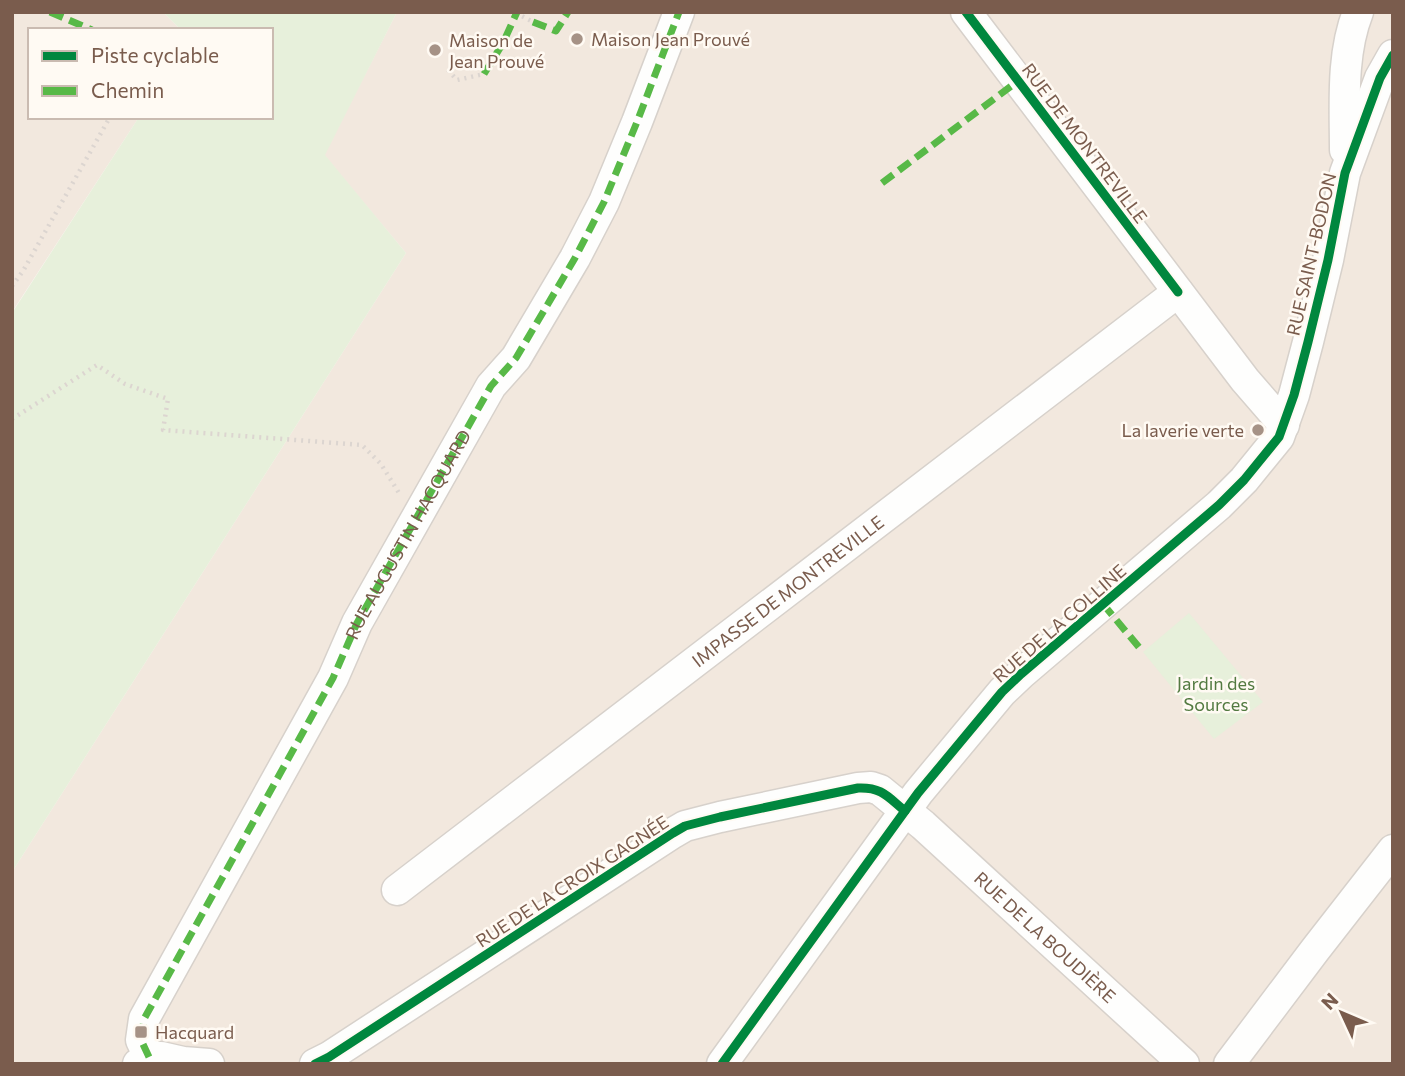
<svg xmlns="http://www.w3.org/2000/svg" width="1405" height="1076" font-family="Commissioner,sans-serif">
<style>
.residential{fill:#f2e8de}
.green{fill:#e7f0db}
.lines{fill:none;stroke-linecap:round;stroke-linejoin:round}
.street-casing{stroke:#d7d1cb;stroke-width:33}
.path{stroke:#dcd5d0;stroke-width:4.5;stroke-dasharray:2 5;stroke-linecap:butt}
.street{stroke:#fefefd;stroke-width:30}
.quiet{stroke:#58b947;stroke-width:7;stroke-dasharray:14 7;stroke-linecap:butt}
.cycleway-casing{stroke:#fffaf3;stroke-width:13}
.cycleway{stroke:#00873e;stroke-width:9}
.poi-dot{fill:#a69286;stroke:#fffaf3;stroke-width:2.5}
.labels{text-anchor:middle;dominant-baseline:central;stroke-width:5;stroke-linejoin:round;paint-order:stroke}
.poi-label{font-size:18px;fill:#7a5c4d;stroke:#fffaf3;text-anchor:start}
.street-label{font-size:18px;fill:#7a5c4d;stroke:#fffaf3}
.park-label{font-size:18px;fill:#537a41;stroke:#fffaf3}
</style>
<rect width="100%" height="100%" fill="#f9f5f0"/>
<g class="residential">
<path d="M12,12H163L181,30H30V117H139L12,312Z"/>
<path d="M397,12H1393V1064H12V872L406,253L324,155Z"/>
</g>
<g class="green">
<path d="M163,12H397L325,155L406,253L12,872V313L139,117H271V30H181Z"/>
<path d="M1189,613L1263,702L1214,739L1143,652Z"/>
</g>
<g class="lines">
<defs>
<g id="street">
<path d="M966,12L1245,380L1284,425"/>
<path d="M1345,150C1345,105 1341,55 1358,12"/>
<path id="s1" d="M397,890L1178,292"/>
<path id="s2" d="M149,1057L141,1040L144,1019L333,678L357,623L491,386L516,358L575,258L604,202L637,122L679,12"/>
<path d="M138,1064L149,1057H161L183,1062L209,1064"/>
<path id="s3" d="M315,1064L329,1057L673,833L685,826L720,817L858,788L871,787L880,790L923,825L1184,1064"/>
<path d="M722,1064L918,793L1002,692L1021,674L1219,505L1244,480L1279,437L1294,395L1308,342L1328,260L1345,173L1380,78L1393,55"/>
<path d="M1229,1064L1315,950L1393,850"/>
</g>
</defs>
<use href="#street" class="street-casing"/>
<g class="path">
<path d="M516,13L533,22"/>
<path d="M448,70L457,80L484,74"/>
<path d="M12,286L23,271L110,117"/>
<path d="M12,419L97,365L125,384L168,399L163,430L362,445L381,464L399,493"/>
</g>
<use href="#street" class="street"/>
<g class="quiet">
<path d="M50,12L92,30"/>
<path d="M533,22L556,31L568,12"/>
<path d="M484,74L503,43L517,12"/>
<path d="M882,183L1018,81"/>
<path d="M1103,604L1143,652"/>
<path d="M149,1057L141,1040L144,1019L333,678L357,623L491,386L516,358L575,258L604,202L637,122L679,12"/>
</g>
<defs>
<g id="cycleway">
<path d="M966,12L1178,292"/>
<path d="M315,1064L329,1057L673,833L685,826L720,817L858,788C882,787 888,797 905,811"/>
<path d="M722,1064L918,793L1002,692L1021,674L1219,505L1244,480L1279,437L1294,395L1308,342L1328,260L1345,173L1380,78L1393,55"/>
</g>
</defs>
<use href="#cycleway" class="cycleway-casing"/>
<use href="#cycleway" class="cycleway"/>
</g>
<g class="poi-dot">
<circle cx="577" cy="39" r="7"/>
<circle cx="435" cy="50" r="7"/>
<circle cx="1258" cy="430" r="7"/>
<rect x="134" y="1025" width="14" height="14" rx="3.5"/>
</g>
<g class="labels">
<g class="poi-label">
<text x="591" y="39">Maison Jean Prouvé</text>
<text x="449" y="40">Maison de<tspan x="449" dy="21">Jean Prouvé</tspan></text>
<text x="1244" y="430" text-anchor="end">La laverie verte</text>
<text x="155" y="1032">Hacquard</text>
</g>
<g class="street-label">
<text transform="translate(1085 143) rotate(53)">RUE DE MONTREVILLE</text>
<text transform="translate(1311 254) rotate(-77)">RUE SAINT-BODON</text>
<text stroke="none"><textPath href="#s2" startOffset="592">RUE AUGUSTIN HACQUARD</textPath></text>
<text stroke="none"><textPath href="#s1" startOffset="492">IMPASSE DE MONTREVILLE</textPath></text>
<text transform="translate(1059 623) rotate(-41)">RUE DE LA COLLINE</text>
<text transform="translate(572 881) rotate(-33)">RUE DE LA CROIX GAGNÉE</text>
<text stroke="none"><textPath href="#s3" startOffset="861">RUE DE LA BOUDIÈRE</textPath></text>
</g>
<g class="park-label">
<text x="1216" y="683">Jardin des<tspan x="1216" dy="21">Sources</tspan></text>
</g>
</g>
<rect width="1405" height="1076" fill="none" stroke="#7a5c4d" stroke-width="28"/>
<rect x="28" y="28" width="245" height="91" fill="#fffaf3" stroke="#cabbb1" stroke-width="2"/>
<rect x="42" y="51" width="35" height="10" fill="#00873e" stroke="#cabbb1" stroke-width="2"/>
<text x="91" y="63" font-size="21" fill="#7a5c4d">Piste cyclable</text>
<rect x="42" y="86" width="35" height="10" fill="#58b947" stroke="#cabbb1" stroke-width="2"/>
<text x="91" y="98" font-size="21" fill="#7a5c4d">Chemin</text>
<g transform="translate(1342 1013) rotate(314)" stroke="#fffaf3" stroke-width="5" paint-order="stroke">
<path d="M0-5L12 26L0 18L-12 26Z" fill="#7a5c4d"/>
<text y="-10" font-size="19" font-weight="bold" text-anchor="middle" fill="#7a5c4d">N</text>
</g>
</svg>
